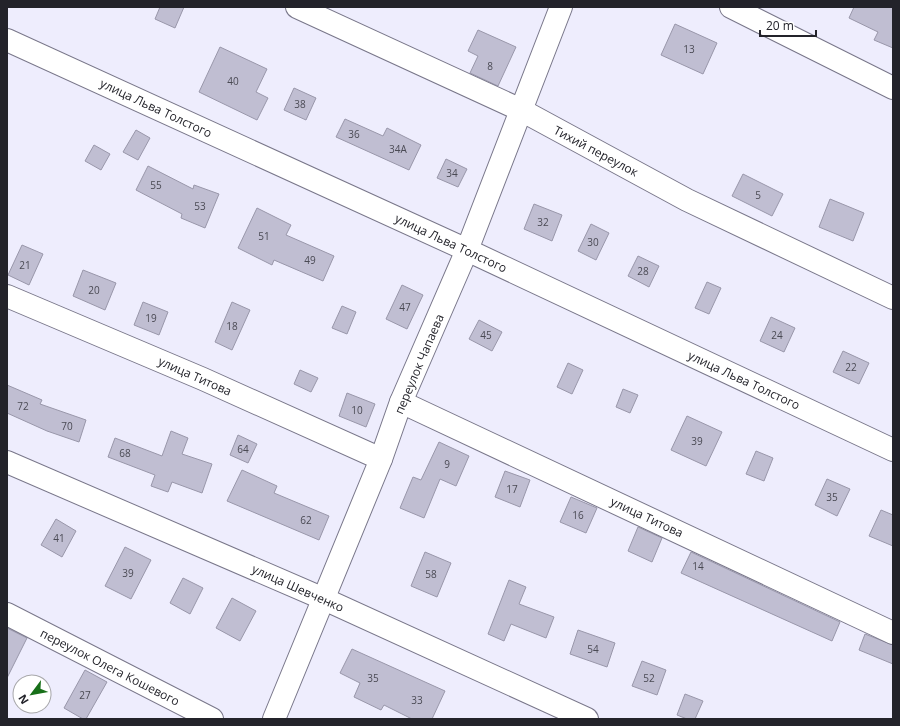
<svg xmlns="http://www.w3.org/2000/svg" width="900" height="726" font-family="'Open Sans',sans-serif">
<style>
.building{fill:#c0bed2;stroke:#9997aa}
.lines{fill:none;stroke-linecap:round;stroke-linejoin:round}
.minor-casing{stroke:#79778a;stroke-width:24}
.minor{stroke:#fff;stroke-width:22}
.labels{text-anchor:middle;dominant-baseline:central;stroke-width:3.5;stroke-linejoin:round;paint-order:stroke}
.number-label{font-size:10px;fill:#4a4a54}
.street-label{font-size:12px;fill:#23232a;stroke:#fff}
</style>
<rect width="100%" height="100%" fill="#eeedfd"/>
<g class="building">
<path d="M160,7H184L175,28L155,19Z"/>
<path d="M854,7H893V48L874,40L878,32L849,18Z"/>
<path d="M675,24L717,43L703,74L661,55Z"/>
<path d="M478,30L516,47L498,86L470,73L478,56L468,51Z"/>
<path d="M220,47L267,69L256,92L268,98L257,120L199,92Z"/>
<path d="M294,88L316,98L306,120L284,110Z"/>
<path d="M345,119L383,136L387,128L421,145L409,170L336,137Z"/>
<path d="M136,130L150,138L138,160L123,152Z"/>
<path d="M94,145L110,154L101,170L85,161Z"/>
<path d="M446,159L467,169L458,187L437,178Z"/>
<path d="M148,166L193,189L194,185L219,194L205,228L181,218L182,214L136,190Z"/>
<path d="M743,174L783,194L772,216L732,196Z"/>
<path d="M830,199L864,213L853,241L819,227Z"/>
<path d="M534,204L562,215L552,241L524,229Z"/>
<path d="M257,208L291,225L286,235L334,256L323,281L274,260L272,265L238,248Z"/>
<path d="M591,224L609,233L596,260L578,251Z"/>
<path d="M22,245L43,254L29,285L8,275Z"/>
<path d="M638,256L659,266L649,287L628,276Z"/>
<path d="M83,270L116,283L105,310L73,296Z"/>
<path d="M707,282L721,288L709,314L695,308Z"/>
<path d="M402,285L423,295L407,329L386,319Z"/>
<path d="M143,302L168,312L159,335L134,325Z"/>
<path d="M232,302L250,310L232,350L215,342Z"/>
<path d="M342,306L356,312L347,334L332,328Z"/>
<path d="M771,317L795,328L784,352L760,341Z"/>
<path d="M479,320L502,332L492,351L469,339Z"/>
<path d="M843,351L869,363L859,384L833,372Z"/>
<path d="M568,363L583,370L572,394L557,387Z"/>
<path d="M300,370L318,378L311,392L294,384Z"/>
<path d="M7,385L42,400L40,404L86,420L79,442L47,431L7,413Z"/>
<path d="M623,389L638,395L630,413L616,407Z"/>
<path d="M347,393L375,404L366,427L339,416Z"/>
<path d="M687,416L722,432L706,466L671,450Z"/>
<path d="M171,431L188,438L182,454L212,464L202,493L172,482L168,492L151,486L155,475L108,457L115,438L162,456Z"/>
<path d="M238,435L257,444L248,463L230,455Z"/>
<path d="M439,442L469,456L456,486L440,479L424,518L400,508L413,477L421,480Z"/>
<path d="M756,451L773,458L764,481L746,474Z"/>
<path d="M242,470L277,486L274,493L329,516L319,540L227,501Z"/>
<path d="M505,471L530,480L520,507L495,497Z"/>
<path d="M827,479L850,489L837,516L815,505Z"/>
<path d="M571,497L597,508L586,533L560,522Z"/>
<path d="M881,510L893,515V546L869,536Z"/>
<path d="M56,519L76,531L62,557L41,545Z"/>
<path d="M638,527L662,538L652,562L628,551Z"/>
<path d="M125,547L151,560L131,599L105,586Z"/>
<path d="M425,552L451,563L437,597L411,586Z"/>
<path d="M691,552L840,622L832,641L681,573Z"/>
<path d="M183,578L203,588L190,614L170,603Z"/>
<path d="M509,580L526,587L519,604L554,617L546,638L511,624L504,641L488,634Z"/>
<path d="M232,598L256,611L240,641L216,628Z"/>
<path d="M7,628L27,638L7,678Z"/>
<path d="M578,630L615,643L607,667L570,654Z"/>
<path d="M865,634L893,645V664L859,650Z"/>
<path d="M352,649L445,691L432,719H412L384,705L381,710L354,697L360,683L340,673Z"/>
<path d="M642,661L666,670L657,695L632,686Z"/>
<path d="M85,670L107,682L86,719H83L64,708Z"/>
<path d="M685,694L703,701L695,719H687L677,715Z"/>
</g>
<g class="lines">
<defs>
<g id="minor">
<path d="M297,7L521,110L687,200L893,298"/>
<path d="M731,7L893,88"/>
<path d="M7,40L467,250L893,450"/>
<path d="M7,296L203,379L381,459"/>
<path d="M401,402L893,633"/>
<path d="M7,462L324,599L587,719"/>
<path d="M7,614L212,719"/>
<path d="M274,719L381,459L401,402L467,250L561,7"/>
</g>
</defs>
<use href="#minor" class="minor-casing"/>
<use href="#minor" class="minor"/>
</g>
<g class="labels">
<g class="number-label">
<text x="689" y="49">13</text>
<text x="490" y="66">8</text>
<text x="233" y="81">40</text>
<text x="300" y="104">38</text>
<text x="354" y="134">36</text>
<text x="398" y="149">34А</text>
<text x="452" y="173">34</text>
<text x="156" y="185">55</text>
<text x="758" y="195">5</text>
<text x="200" y="206">53</text>
<text x="543" y="222">32</text>
<text x="264" y="236">51</text>
<text x="593" y="242">30</text>
<text x="310" y="260">49</text>
<text x="25" y="265">21</text>
<text x="643" y="271">28</text>
<text x="94" y="290">20</text>
<text x="405" y="307">47</text>
<text x="151" y="318">19</text>
<text x="232" y="326">18</text>
<text x="486" y="335">45</text>
<text x="777" y="335">24</text>
<text x="851" y="367">22</text>
<text x="23" y="406">72</text>
<text x="357" y="410">10</text>
<text x="67" y="426">70</text>
<text x="697" y="441">39</text>
<text x="243" y="449">64</text>
<text x="125" y="453">68</text>
<text x="447" y="464">9</text>
<text x="512" y="489">17</text>
<text x="832" y="497">35</text>
<text x="578" y="515">16</text>
<text x="306" y="520">62</text>
<text x="59" y="538">41</text>
<text x="698" y="566">14</text>
<text x="128" y="573">39</text>
<text x="431" y="574">58</text>
<text x="593" y="649">54</text>
<text x="373" y="678">35</text>
<text x="649" y="678">52</text>
<text x="85" y="695">27</text>
<text x="417" y="700">33</text>
</g>
<g class="street-label">
<text transform="translate(156 108) rotate(25)">улица Льва Толстого</text>
<text transform="translate(596 151) rotate(28)">Тихий переулок</text>
<text transform="translate(451 243) rotate(25)">улица Льва Толстого</text>
<text transform="translate(419 364) rotate(-67)">переулок Чапаева</text>
<text transform="translate(195 376) rotate(24)">улица Титова</text>
<text transform="translate(744 380) rotate(25)">улица Льва Толстого</text>
<text transform="translate(647 517) rotate(25)">улица Титова</text>
<text transform="translate(298 588) rotate(24)">улица Шевченко</text>
<text transform="translate(110 667) rotate(27)">переулок Олега Кошевого</text>
</g>
</g>
<rect width="900" height="726" fill="none" stroke="#23232a" stroke-width="16"/>
<g transform="translate(32 694) rotate(238)"><circle r="19" fill="#ffffff" stroke="#a7a7aa"/>
<path d="M0-3L7 15L0 10L-7 15Z" fill="#176f19"/>
<text y="-6" font-size="11" font-weight="bold" text-anchor="middle" fill="#23232a">N</text>
</g>
<path d="M760 30v6h56v-6" fill="none" stroke="#23232a" stroke-width="2"/>
<text x="766" y="30" font-size="12" fill="#23232a" stroke="#ffffff" stroke-width="3" paint-order="stroke">20 m</text>
</svg>
